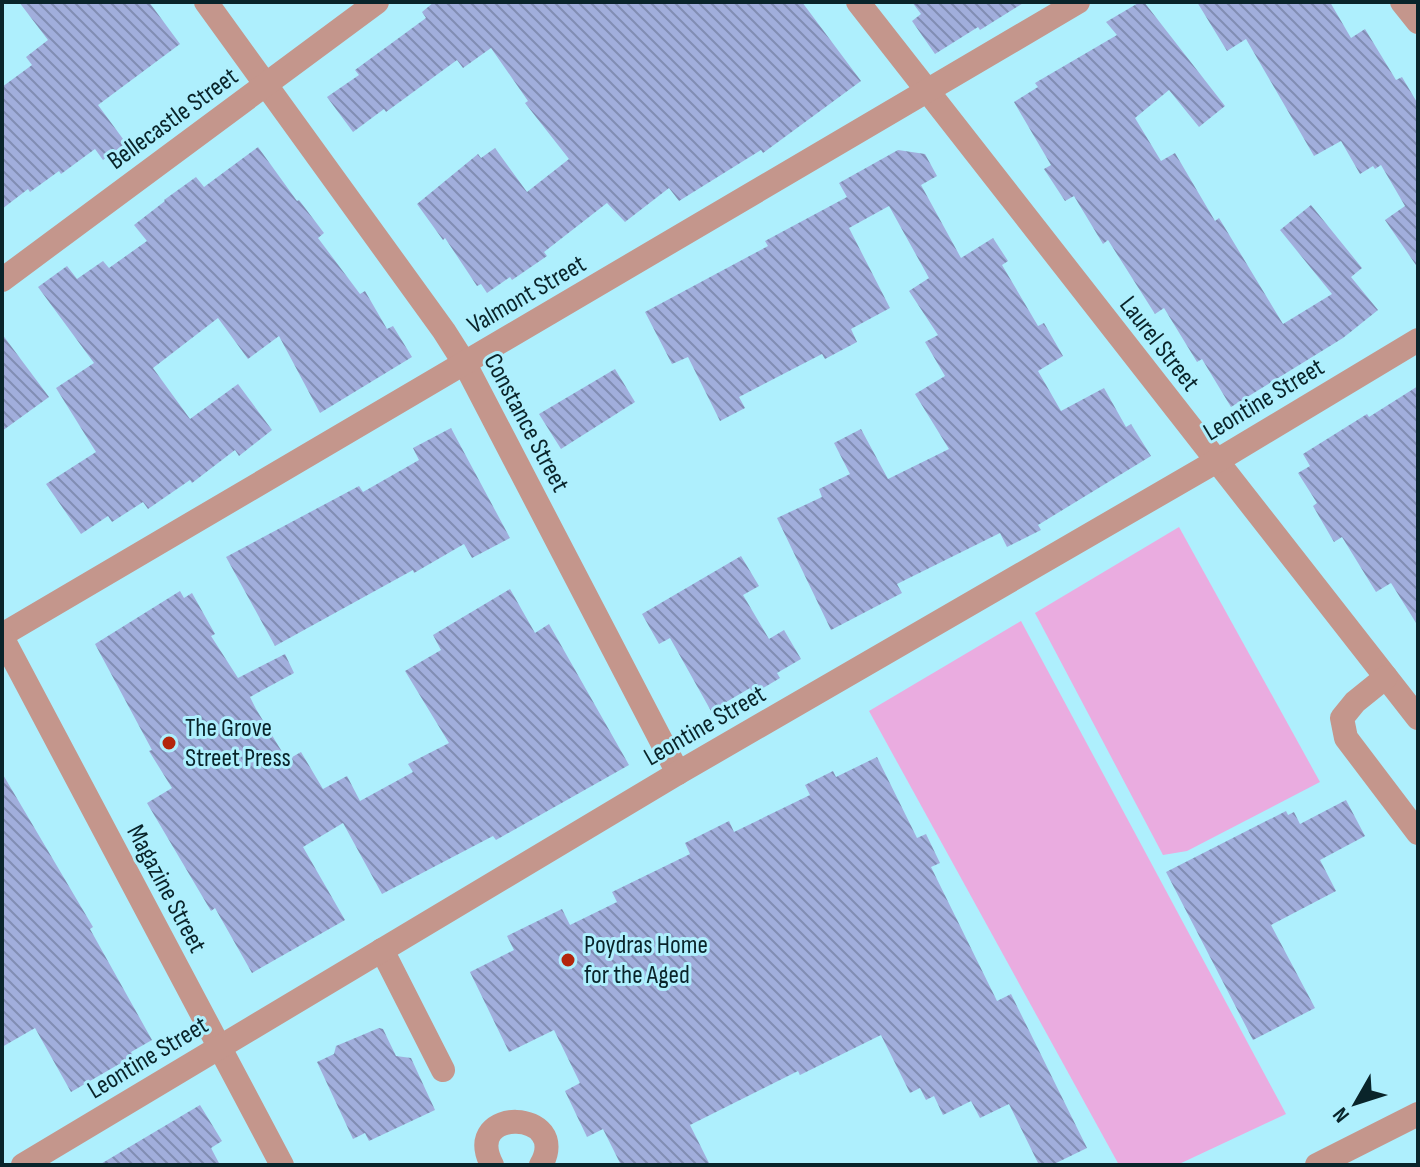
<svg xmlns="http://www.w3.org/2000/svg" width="1420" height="1167" font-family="'Sofia Sans Condensed',sans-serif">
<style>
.park{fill:#eaace0}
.building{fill:url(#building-back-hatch)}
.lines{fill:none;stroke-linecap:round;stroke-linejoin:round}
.minor{stroke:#c4968c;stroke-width:24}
.poi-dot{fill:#b3260c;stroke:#aeeffd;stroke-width:3}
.labels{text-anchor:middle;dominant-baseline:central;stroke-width:6;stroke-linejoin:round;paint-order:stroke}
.street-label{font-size:26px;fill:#09242a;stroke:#aeeffd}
.poi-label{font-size:26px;fill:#09242a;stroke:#aeeffd;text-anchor:start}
</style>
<defs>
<pattern id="building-back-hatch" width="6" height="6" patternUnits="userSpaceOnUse" patternTransform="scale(2)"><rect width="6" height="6" fill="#a1aedc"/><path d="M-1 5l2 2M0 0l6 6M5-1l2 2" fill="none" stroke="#818db3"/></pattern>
</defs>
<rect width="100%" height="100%" fill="#aeeffd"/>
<g class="park">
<path d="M1179,527L1320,782L1187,851L1163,855L1035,613Z"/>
<path d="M1021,621L1286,1114L1177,1165H1119L869,711Z"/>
</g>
<g class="building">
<path d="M19,2H149L180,44L98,105L126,143L103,160L95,149L61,174L59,171L30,192L28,189L2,209V87L32,65L26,57L48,40Z"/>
<path d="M434,2H802L861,81L763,153L761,150L679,201L669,188L625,222L607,203L544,252L547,256L512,280L510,277L487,293L481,284L477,286L445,238L443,240L417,204L478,154L481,158L495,148L527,192L569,159L525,103L528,101L491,48L463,68L457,60L386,112L384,109L353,132L327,97L359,75L355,70L426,18L422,12Z"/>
<path d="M912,2H1025L980,30L978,27L935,54L912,21L921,14Z"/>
<path d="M1140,2H1144L1225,106L1199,127L1169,90L1135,118L1161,161L1175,153L1215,221L1219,218L1283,324L1332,294L1280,230L1311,205L1362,268L1351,277L1378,310L1343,338L1231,407L1202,359L1197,362L1164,308L1155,314L1108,240L1103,244L1074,196L1065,201L1044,169L1051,165L1014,102L1038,87L1035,83L1117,35L1106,22Z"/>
<path d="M1197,2H1330L1351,38L1365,29L1396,80L1402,77L1418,104V268L1385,220L1405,206L1381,165L1375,169L1373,166L1360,174L1341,141L1314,156L1246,39L1227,51Z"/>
<path d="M258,147L297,201L299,200L324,233L318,238L360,294L365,291L387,329L393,326L412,357L320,413L279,336L248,359L218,318L153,368L190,419L238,384L272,430L239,456L235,450L192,483L190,480L148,509L143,502L112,522L108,516L81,534L46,484L96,452L56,388L94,363L38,287L67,266L77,279L103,261L109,268L147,241L134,225L165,201L164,200L196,177L204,187Z"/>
<path d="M898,150L925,154L937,176L921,185L961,258L993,238L1008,261L1002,265L1038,326L1044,323L1063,356L1038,371L1061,411L1104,388L1126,427L1131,424L1151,456L1038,525L1041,530L1007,547L1000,533L897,584L902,593L831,630L777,518L822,497L819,489L850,474L834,443L861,429L888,479L949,449L915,394L945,376L925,342L938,335L909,291L929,278L889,206L849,228L890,308L851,329L857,342L825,359L822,354L739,397L745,408L720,421L688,357L672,364L645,312L768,246L765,241L847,197L839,183Z"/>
<path d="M2,334L49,397L2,431Z"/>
<path d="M615,369L635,402L561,449L539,414Z"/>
<path d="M1418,386V626L1391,583L1376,592L1342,537L1334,542L1313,506L1317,503L1298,473L1310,466L1303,454L1367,414L1369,417Z"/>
<path d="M451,428L510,538L472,558L464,544L414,573L413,570L275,646L226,557L359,486L363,492L419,460L413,448Z"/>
<path d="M741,556L759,586L743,595L769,639L784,630L801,659L777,673L780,678L753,694L750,688L711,711L670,638L659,644L642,614Z"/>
<path d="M510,589L535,633L549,624L629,765L496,840L493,836L382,894L343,823L303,847L345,920L252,973L215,908L211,911L147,803L172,788L149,751L152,750L95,644L180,591L184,598L192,593L215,634L211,636L238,678L285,654L294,673L250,697L256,709L287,760L301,752L323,789L347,776L360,801L413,772L408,764L449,743L405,671L441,650L433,635Z"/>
<path d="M877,757L917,838L926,834L940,863L931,867L997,1001L1011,994L1087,1148L1052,1165H1039L1009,1104L980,1118L971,1101L943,1115L934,1096L926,1100L920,1088L910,1093L881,1035L800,1075L798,1071L690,1125L710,1165H621L603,1129L587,1137L565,1091L580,1083L554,1030L509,1052L470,972L514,950L507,936L562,909L570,925L617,902L612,892L690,854L685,843L729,821L734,832L810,795L805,785L833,771L836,777Z"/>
<path d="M2,773L93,927L90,929L152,1040L131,1052L133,1056L71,1092L35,1028L2,1047Z"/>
<path d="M1346,800L1365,836L1320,860L1336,891L1271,925L1315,1008L1253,1040L1166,872L1286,811L1288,815L1294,812L1300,824Z"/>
<path d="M379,1028L383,1029L396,1056L411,1058L435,1110L369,1141L365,1133L353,1139L317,1062L334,1054L336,1046Z"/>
<path d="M200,1105L222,1141L211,1148L220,1165H99Z"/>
</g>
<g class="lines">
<g class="minor">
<path d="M206,2L444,331L465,364L678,773"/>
<path d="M858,2L1418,718"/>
<path d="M1402,2L1418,22"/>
<path d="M2,280L377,2"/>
<path d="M2,635L1078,2"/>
<path d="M2,637L282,1165"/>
<path d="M1386,677L1355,702L1342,718L1346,738L1418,833"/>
<path d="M382,950L443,1070"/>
<path d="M23,1165L678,773L1215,462L1418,340"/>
<path d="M492,1165C461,1105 572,1110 541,1165"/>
<path d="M1317,1165L1418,1114"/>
</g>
</g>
<g class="poi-dot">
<circle cx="169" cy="743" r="8"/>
<circle cx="568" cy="960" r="8"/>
</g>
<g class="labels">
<g class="street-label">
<text transform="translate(173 119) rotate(-36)">Bellecastle Street</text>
<text transform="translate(527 295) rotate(-30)">Valmont Street</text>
<text transform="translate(1159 344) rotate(52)">Laurel Street</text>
<text transform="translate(1264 400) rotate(-31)">Leontine Street</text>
<text transform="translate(526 423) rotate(62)">Constance Street</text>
<text transform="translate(705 726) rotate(-30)">Leontine Street</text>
<text transform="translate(166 889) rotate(62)">Magazine Street</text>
<text transform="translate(148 1058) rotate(-31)">Leontine Street</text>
</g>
<g class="poi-label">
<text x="185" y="728">The Grove<tspan x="185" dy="30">Street Press</tspan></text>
<text x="584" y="945">Poydras Home<tspan x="584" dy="30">for the Aged</tspan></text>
</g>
</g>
<rect width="1420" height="1167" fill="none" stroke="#09242a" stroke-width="8"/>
<g transform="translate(1356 1103) rotate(231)" stroke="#aeeffd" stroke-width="6" paint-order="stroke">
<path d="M0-6L14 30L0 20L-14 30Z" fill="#09242a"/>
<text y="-12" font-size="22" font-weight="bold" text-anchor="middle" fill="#09242a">N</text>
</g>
</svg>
